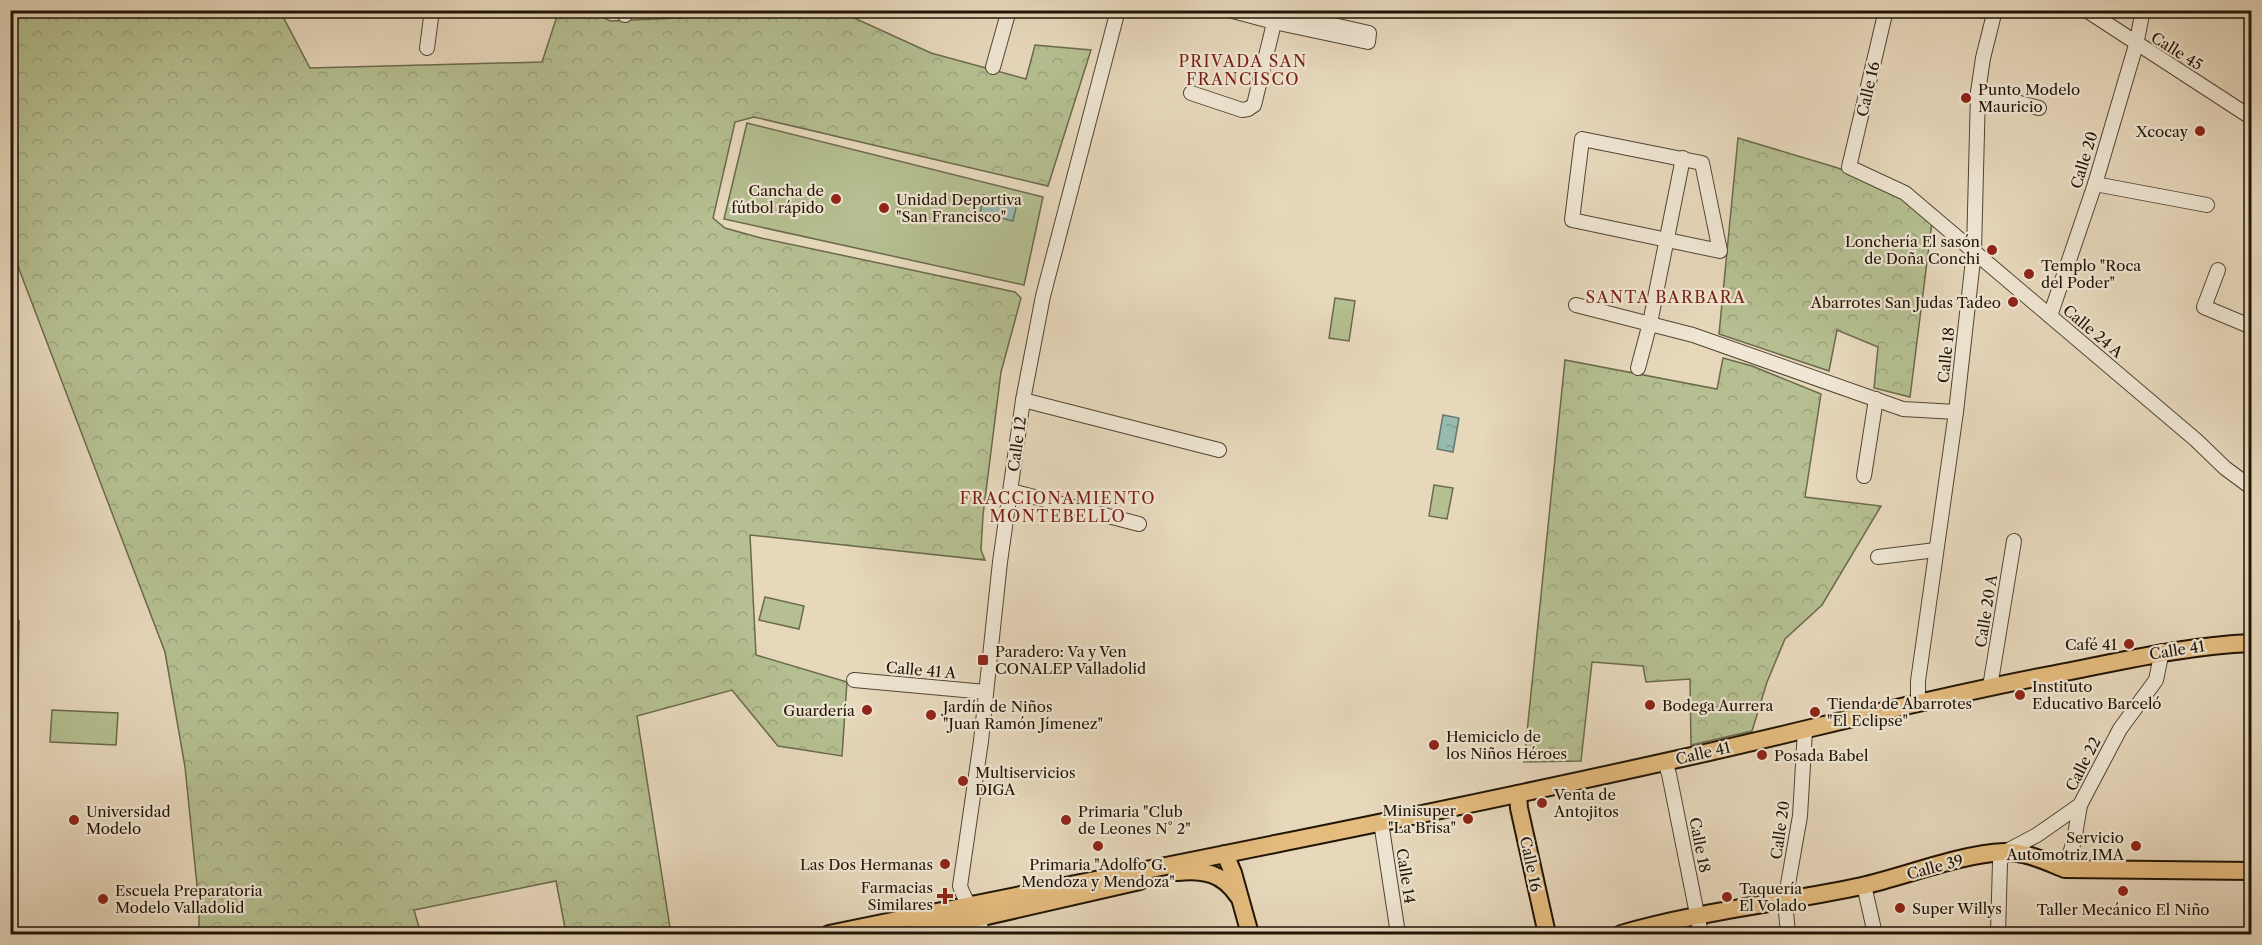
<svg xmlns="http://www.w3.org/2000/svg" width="2262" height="945" font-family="'Libre Caslon Text',serif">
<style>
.grass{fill:#b5bf91;stroke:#6b6a4b;stroke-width:1.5}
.forest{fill:url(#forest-crowns);stroke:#6b6a4b;stroke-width:1.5}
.water{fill:url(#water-ripples);stroke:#68786c;stroke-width:1.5}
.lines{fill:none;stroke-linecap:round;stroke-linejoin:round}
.minor-casing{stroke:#524533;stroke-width:16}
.major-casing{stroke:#211405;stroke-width:20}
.minor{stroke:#efe6d3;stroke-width:14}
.major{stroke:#e4bc7e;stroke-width:16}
.poi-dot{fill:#8f2418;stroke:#efe6d3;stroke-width:2}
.labels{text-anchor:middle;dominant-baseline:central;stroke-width:4.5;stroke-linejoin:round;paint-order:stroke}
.street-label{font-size:15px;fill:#211405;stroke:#efe6d3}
.poi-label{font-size:15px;fill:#211405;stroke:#efe6d3;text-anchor:start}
.neighbourhood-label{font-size:16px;letter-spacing:1.5px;fill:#7a1f14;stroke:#efe6d3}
</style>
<defs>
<pattern id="forest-crowns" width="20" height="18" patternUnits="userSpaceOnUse" patternTransform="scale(1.5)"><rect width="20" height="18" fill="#b5bf91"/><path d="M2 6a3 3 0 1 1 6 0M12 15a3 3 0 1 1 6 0" fill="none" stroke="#9ba37c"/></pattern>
<pattern id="water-ripples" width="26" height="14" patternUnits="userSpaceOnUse" patternTransform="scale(1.5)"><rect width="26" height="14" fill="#97bab0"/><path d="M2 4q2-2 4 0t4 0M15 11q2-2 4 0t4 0" fill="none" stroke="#829f96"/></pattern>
</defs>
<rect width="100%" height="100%" fill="#e7d8bc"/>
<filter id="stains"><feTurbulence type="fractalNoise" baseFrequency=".00333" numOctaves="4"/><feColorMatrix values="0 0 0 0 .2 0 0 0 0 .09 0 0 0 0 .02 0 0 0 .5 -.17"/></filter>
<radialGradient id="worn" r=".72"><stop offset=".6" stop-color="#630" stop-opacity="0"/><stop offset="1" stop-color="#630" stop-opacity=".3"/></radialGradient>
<g class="grass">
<path d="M747,123L1043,197L1024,285L724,219Z"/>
<path d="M1335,298L1355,301L1349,341L1329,338Z"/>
<path d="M1434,485L1453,488L1447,519L1429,516Z"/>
<path d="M765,597L804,606L799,629L759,620Z"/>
<path d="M11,609L19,621L17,773L11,783Z"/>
<path d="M52,710L118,713L116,745L50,742Z"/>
</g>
<g class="forest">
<path d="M559,10L592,11L610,21L839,11L931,53L1026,79L1035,45L1091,50L1048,186L754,117L735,122L713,218L725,228L761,238L1015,292L1021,298L1001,372L983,515L981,550L985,560L750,535L756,655L847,682L842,756L778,746L732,690L637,716L671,934H590L589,928L566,933L556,881L414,910L421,934H199V905L185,767L165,652L11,248V11H280L310,68L542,62Z"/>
<path d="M1738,138L1838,168L1908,200L1932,222L1910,397L1874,388L1878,347L1837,330L1829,371L1719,334Z"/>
<path d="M1723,358L1752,366L1821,394L1805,497L1881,506L1822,605L1785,639L1767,682L1752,731L1691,745L1690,679L1646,682L1643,666L1592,662L1581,761L1524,762L1565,360L1717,389Z"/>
</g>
<g class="water">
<path d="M984,195L1017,203L1013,221L980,213Z"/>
<path d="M1443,415L1459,418L1453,452L1437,449Z"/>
</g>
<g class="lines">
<defs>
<g id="minor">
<path d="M1229,10L1274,22L1368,42L1369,33L1267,10"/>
<path d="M1886,10L1849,167L1905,193L2196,440L2225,468L2252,488"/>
<path d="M2086,10L2252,118"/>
<path d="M625,15L626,10"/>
<path d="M427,48L432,10"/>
<path d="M993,67L1009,10"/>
<path d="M1978,92L2039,108"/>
<path d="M1191,93L1242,110L1248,109L1254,105L1276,15"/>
<path d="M1582,139L1702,163L1720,251L1572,220Z"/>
<path d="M2095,184L2207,205"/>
<path d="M2218,270L2204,307L2252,327"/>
<path d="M1576,305L1693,335L1903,409L1956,412"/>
<path d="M2050,316L2095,184L2136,45L2143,10"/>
<path d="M1638,368L1650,323L1683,158"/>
<path d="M1023,400L1219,450"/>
<path d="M1864,476L1876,399"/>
<path d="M1011,491L1139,524"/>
<path d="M1878,557L1936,550"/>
<path d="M854,680L986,692"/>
<path d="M1990,687L2014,541"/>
<path d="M1918,703V681L1956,412L1974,251L1978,92L1983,58L1995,10"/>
<path d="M1665,762L1669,774L1701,934"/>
<path d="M1381,822L1398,934"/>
<path d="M2065,869L2074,841L2080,805"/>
<path d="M1864,885L1875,934"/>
<path d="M983,934C979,917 965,903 960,886L981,741L1000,562L1023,400L1043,296L1118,10"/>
<path d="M1788,934L1785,901L1800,816L1805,730"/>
<path d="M1998,934L2000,862L2005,852L2037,835L2080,805L2120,729L2156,680L2162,651"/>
</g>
<g id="major">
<path d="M1518,794L1519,808L1547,934"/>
<path d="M1225,854L1233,873L1250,934"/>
<path d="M1177,872C1203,869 1223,873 1238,896"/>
<path d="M829,934C1115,875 1402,821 1687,757C1808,730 1928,698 2050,675C2119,662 2181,646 2252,643"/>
<path d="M908,934L1140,881"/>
<path d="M1621,934C1700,911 1782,903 1862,886C1906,876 1960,854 2004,852C2024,851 2047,862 2065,869L2252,871"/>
</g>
</defs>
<use href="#minor" class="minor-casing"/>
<use href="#major" class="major-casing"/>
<use href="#minor" class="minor"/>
<use href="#major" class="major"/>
</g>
<g class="poi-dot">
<circle cx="1966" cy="98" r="6"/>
<circle cx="2200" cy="131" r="6"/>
<circle cx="836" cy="199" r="6"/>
<circle cx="884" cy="208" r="6"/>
<circle cx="1992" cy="250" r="6"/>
<circle cx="2029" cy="274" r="6"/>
<circle cx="2013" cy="302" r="6"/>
<circle cx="2129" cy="644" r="6"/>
<rect x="977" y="654" width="12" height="12" rx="3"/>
<circle cx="2020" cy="695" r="6"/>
<circle cx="1650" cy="705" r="6"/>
<circle cx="867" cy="710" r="6"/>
<circle cx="1815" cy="712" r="6"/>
<circle cx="931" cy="715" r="6"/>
<circle cx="1434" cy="745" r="6"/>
<circle cx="1762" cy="755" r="6"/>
<circle cx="963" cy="781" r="6"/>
<circle cx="1542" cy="803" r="6"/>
<circle cx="1468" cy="819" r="6"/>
<circle cx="74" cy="820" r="6"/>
<circle cx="1066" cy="820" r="6"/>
<circle cx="1098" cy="846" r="6"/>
<circle cx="2136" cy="846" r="6"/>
<circle cx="945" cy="864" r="6"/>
<circle cx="2123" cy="891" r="6"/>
<path d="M942 887h6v6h6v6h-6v6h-6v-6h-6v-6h6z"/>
<circle cx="1727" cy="897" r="6"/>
<circle cx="103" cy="899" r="6"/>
<circle cx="1900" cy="908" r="6"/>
</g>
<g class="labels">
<g class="street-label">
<text transform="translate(2177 51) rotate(32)">Calle 45</text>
<text transform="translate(1868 89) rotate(-77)">Calle 16</text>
<text transform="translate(2084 160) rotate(-73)">Calle 20</text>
<text transform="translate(2093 331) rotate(40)">Calle 24 A</text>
<text transform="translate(1946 355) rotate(-84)">Calle 18</text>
<text transform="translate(1017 444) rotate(-82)">Calle 12</text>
<text transform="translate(1986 611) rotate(-81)">Calle 20 A</text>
<text transform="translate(2177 650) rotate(-9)">Calle 41</text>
<text transform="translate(921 670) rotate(5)">Calle 41 A</text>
<text transform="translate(1703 753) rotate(-13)">Calle 41</text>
<text transform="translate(2083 764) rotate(-63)">Calle 22</text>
<text transform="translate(1780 830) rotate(-82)">Calle 20</text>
<text transform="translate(1700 845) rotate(79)">Calle 18</text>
<text transform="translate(1531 864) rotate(78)">Calle 16</text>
<text transform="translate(1935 867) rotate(-15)">Calle 39</text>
<text transform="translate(1406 876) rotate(81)">Calle 14</text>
</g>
<g class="poi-label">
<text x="1978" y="89">Punto Modelo<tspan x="1978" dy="17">Mauricio</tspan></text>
<text x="2188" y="131" text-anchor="end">Xcocay</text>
<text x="824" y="190" text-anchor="end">Cancha de<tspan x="824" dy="17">fútbol rápido</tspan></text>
<text x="896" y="199">Unidad Deportiva<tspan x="896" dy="17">"San Francisco"</tspan></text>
<text x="1980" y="241" text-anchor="end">Lonchería El sasón<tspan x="1980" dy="17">de Doña Conchi</tspan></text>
<text x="2041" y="265">Templo "Roca<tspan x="2041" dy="17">del Poder"</tspan></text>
<text x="2001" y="302" text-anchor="end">Abarrotes San Judas Tadeo</text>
<text x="2117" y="644" text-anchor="end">Café 41</text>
<text x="995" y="651">Paradero: Va y Ven<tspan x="995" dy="17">CONALEP Valladolid</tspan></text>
<text x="2032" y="686">Instituto<tspan x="2032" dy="17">Educativo Barceló</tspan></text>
<text x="1827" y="703">Tienda de Abarrotes<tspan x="1827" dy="17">"El Eclipse"</tspan></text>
<text x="1662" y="705">Bodega Aurrera</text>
<text x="943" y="706">Jardín de Niños<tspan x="943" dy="17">"Juan Ramón Jímenez"</tspan></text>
<text x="855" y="710" text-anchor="end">Guardería</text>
<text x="1446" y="736">Hemiciclo de<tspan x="1446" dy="17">los Niños Héroes</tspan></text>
<text x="1774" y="755">Posada Babel</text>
<text x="975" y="772">Multiservicios<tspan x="975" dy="17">DIGA</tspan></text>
<text x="1554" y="794">Venta de<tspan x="1554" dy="17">Antojitos</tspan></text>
<text x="1456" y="810" text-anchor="end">Minisuper<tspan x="1456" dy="17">"La Brisa"</tspan></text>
<text x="86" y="811">Universidad<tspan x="86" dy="17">Modelo</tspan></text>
<text x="1078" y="811">Primaria "Club<tspan x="1078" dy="17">de Leones N° 2"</tspan></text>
<text x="2124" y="837" text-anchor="end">Servicio<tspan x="2124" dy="17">Automotriz IMA</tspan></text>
<text x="933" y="864" text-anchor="end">Las Dos Hermanas</text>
<text x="1098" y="864" text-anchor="middle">Primaria "Adolfo G.<tspan x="1098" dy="17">Mendoza y Mendoza"</tspan></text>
<text x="933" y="887" text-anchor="end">Farmacias<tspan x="933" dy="17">Similares</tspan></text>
<text x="1739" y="888">Taquería<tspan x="1739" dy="17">El Volado</tspan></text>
<text x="115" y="890">Escuela Preparatoria<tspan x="115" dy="17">Modelo Valladolid</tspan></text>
<text x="1912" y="908">Super Willys</text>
<text x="2123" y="909" text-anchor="middle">Taller Mecánico El Niño</text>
</g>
<g class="neighbourhood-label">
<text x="1243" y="61">PRIVADA SAN<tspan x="1243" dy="18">FRANCISCO</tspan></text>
<text x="1666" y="297">SANTA BARBARA</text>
<text x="1058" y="498">FRACCIONAMIENTO<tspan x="1058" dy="18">MONTEBELLO</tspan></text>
</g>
</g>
<rect width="2262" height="945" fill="none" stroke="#e7d8bc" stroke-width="36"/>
<rect x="12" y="12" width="2238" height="921" fill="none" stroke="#211405" stroke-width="3"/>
<rect x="18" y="18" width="2226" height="909" fill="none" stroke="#211405" stroke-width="1.5"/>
<rect width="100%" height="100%" filter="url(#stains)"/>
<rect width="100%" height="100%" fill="url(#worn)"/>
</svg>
